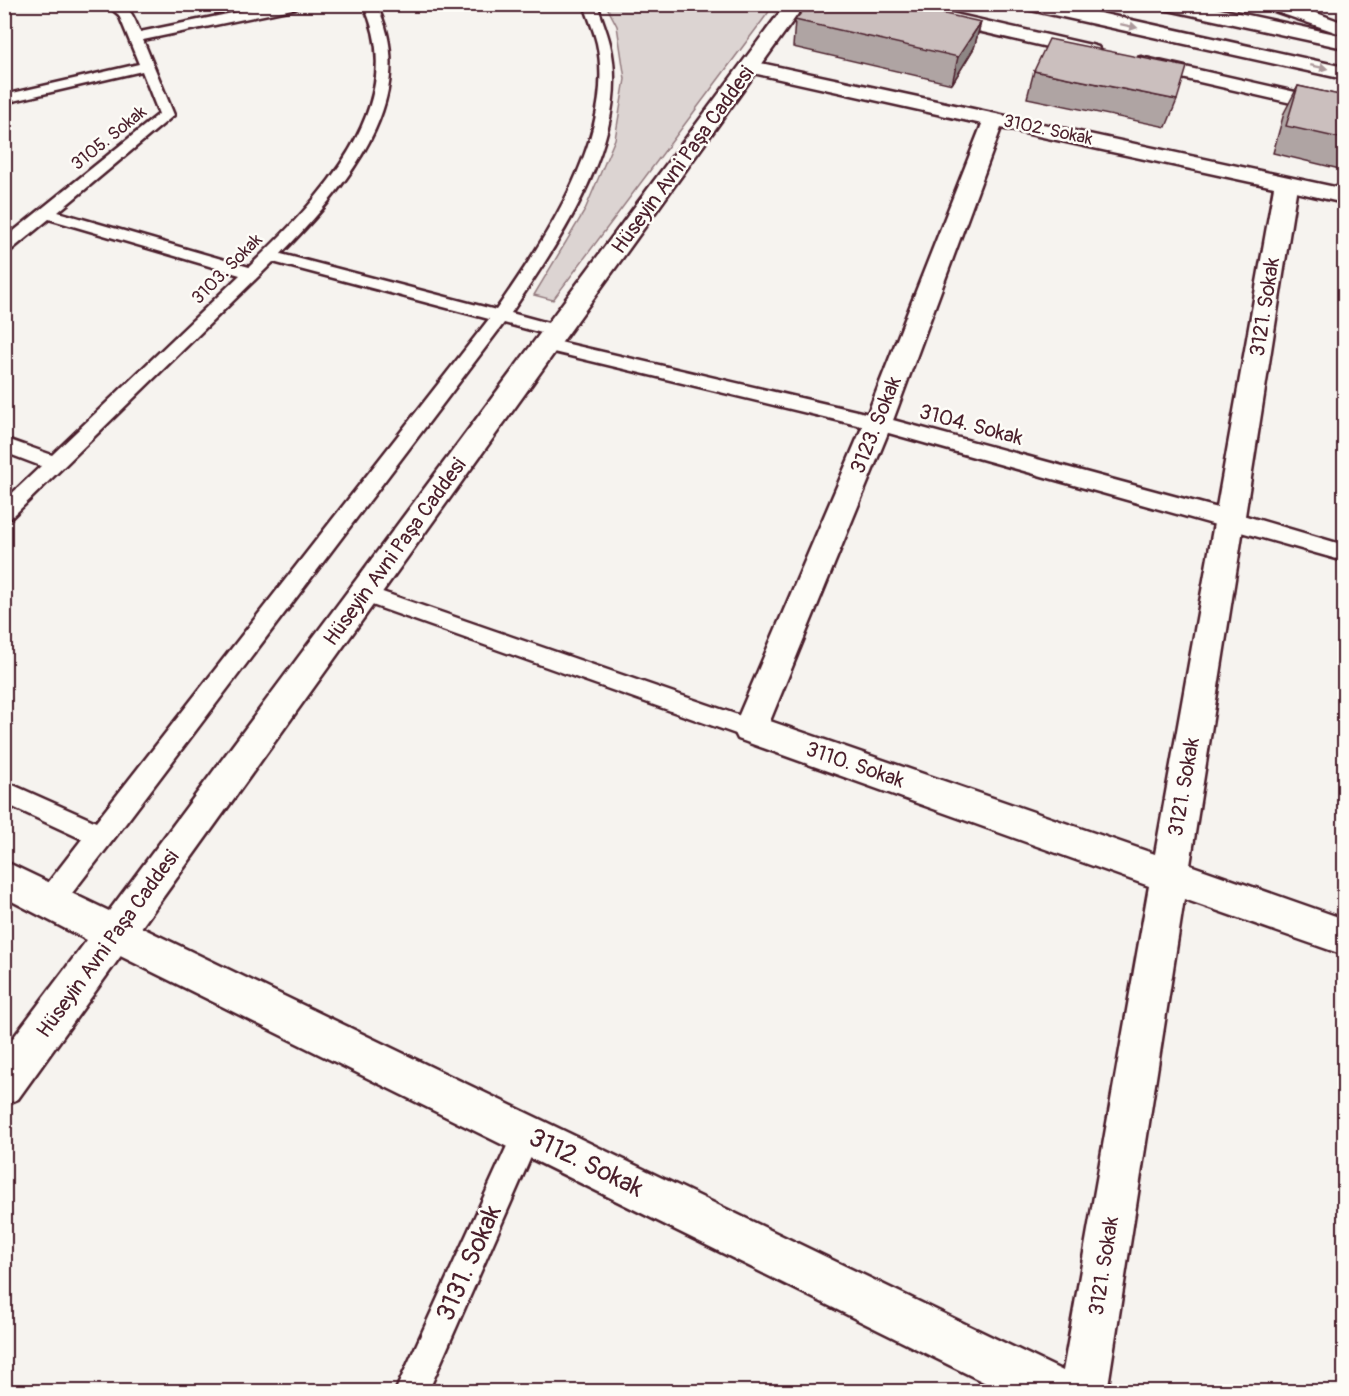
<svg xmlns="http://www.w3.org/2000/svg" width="1349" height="1396" font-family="Pangolin,sans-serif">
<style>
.green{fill:#dcd4d2;stroke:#937a7e;stroke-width:1.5}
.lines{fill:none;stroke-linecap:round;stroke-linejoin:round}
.lane-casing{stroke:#4a1f2b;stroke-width:5}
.street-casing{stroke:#4a1f2b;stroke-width:5}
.secondary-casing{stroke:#4a1f2b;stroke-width:5}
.primary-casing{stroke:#4a1f2b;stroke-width:5}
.lane{fill:#fdfcf7;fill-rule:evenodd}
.street{fill:#fdfcf7;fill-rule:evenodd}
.secondary{fill:#fdfcf7;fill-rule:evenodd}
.primary{fill:#fdfcf7;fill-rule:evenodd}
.wall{fill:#afa4a3;stroke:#4a1f2b;stroke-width:1.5}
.shaded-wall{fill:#8e8685;stroke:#4a1f2b;stroke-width:1.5}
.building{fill:#cbbfbe;stroke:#4a1f2b;stroke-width:1.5}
.oneway{fill:#ac999b}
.labels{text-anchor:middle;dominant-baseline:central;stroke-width:5;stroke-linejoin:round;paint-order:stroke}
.far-street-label{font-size:18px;fill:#4a1f2b;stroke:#fdfcf7}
.street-label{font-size:21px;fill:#4a1f2b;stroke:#fdfcf7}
.near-street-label{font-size:26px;fill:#4a1f2b;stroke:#fdfcf7}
</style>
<rect width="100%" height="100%" fill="#f6f3ef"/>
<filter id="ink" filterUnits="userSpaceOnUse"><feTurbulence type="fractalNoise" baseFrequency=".0167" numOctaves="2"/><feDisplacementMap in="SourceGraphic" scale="12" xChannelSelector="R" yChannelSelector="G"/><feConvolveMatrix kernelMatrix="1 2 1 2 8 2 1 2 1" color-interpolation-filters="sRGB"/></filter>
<g filter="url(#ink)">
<path class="green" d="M606,5H772L768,13L553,300L534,295L584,212L615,139L625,79L617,26Z"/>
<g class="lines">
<defs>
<g id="lane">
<path d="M106,4C130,4 131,11 140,32L276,4H303L297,8L143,40L174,115L58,212L249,267C316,202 413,106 363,4H376C424,99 343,190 281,254L496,310C545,239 617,134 597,43C594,30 588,17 584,4H597C601,17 607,31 610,44C632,137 560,240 511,313L563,327L566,331L563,335L557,337L504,323L110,844L59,910L50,913L41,910L37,901L41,892L82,839L4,803V781L96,822L489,319L273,262L11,518L4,520V501L41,466L4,452V438L52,455L240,275L49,219L10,251L4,253V239L159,114L142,71L4,103V95L139,64L119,15Z"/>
<path d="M547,339L878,416L1229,511L1344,545V561L878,430L541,349L538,345L541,341Z"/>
<path d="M365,586L758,722L761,729L758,736L750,739L358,600L354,594L358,588Z"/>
<path d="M527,1120L537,1124L541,1134L428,1392H395L517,1124Z"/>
</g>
<g id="street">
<path d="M1263,4H1292L1344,23V35L1265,8Z"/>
<path d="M937,10L1091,45L1098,47L1101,51L1098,55L1091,57L930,20L927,16L930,12Z"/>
<path d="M1141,57L1344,103V115L1134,67L1131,63L1134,59Z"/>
<path d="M751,61L1344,189V203L1296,192L1190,865L1344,919V955L1184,899L1107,1392H1004L102,947L96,934L102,921L115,916L128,921L1063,1371L1149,886L738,739L733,729L864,423L982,124L744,71L741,67L744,63ZM1001,128L1274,187L1155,854L770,721L892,423Z"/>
</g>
<path id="secondary" d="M786,4H805L18,1099L4,1105V1050L87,940L4,897V861L109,911Z"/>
<g id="primary">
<path d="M1022,4H1059L1344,67V79L1031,10L1024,8Z"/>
<path d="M1159,4H1197L1344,36V48L1168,10L1161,8Z"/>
</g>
</defs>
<use href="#lane" class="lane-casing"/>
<use href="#street" class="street-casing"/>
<use href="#secondary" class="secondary-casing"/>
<use href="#primary" class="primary-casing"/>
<use href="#lane" class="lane"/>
<use href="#street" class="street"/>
<use href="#secondary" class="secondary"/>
<use href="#primary" class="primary"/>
</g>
<g class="wall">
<path d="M795,20L981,22L974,48L952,84L793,47Z"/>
<path d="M1034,71L1177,100L1166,127L1027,98Z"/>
<path d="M1298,86L1344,96V170L1273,153L1284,113Z"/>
</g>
<path class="shaded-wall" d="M981,22L974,48L952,84L958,57Z"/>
<g class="building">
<path d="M809,4H900L981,22L958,57L795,20Z"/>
<path d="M1049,39L1187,67L1177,100L1034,71Z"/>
<path d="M1298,86L1344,96V139L1286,126Z"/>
</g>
<defs><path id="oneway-solid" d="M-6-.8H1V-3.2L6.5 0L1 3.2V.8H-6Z" transform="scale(1.5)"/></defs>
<g class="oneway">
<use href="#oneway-solid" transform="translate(1129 26) rotate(12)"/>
<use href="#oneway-solid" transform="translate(1319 67) rotate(12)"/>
</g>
</g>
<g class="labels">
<g class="far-street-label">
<text transform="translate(1048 130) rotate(12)">3102. Sokak</text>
<text transform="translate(109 138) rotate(-39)">3105. Sokak</text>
<text transform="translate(227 269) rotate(-45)">3103. Sokak</text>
</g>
<g class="street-label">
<text transform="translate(683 160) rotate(-54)">Hüseyin Avni Paşa Caddesi</text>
<text transform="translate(1265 307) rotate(-81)">3121. Sokak</text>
<text transform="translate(876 425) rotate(-68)">3123. Sokak</text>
<text transform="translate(971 425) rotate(15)">3104. Sokak</text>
<text transform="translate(395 552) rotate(-54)">Hüseyin Avni Paşa Caddesi</text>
<text transform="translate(855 765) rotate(19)">3110. Sokak</text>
<text transform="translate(1184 787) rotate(-80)">3121. Sokak</text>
<text transform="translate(108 944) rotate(-54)">Hüseyin Avni Paşa Caddesi</text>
<text transform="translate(1104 1266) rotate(-81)">3121. Sokak</text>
</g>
<g class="near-street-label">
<text transform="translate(586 1163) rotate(26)">3112. Sokak</text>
<text transform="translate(469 1263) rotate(-66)">3131. Sokak</text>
</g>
</g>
<rect width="1349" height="1396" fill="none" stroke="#fdfcf7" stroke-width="24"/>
<rect x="12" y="12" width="1325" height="1372" fill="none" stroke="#4a1f2b" stroke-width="2" filter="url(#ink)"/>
</svg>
